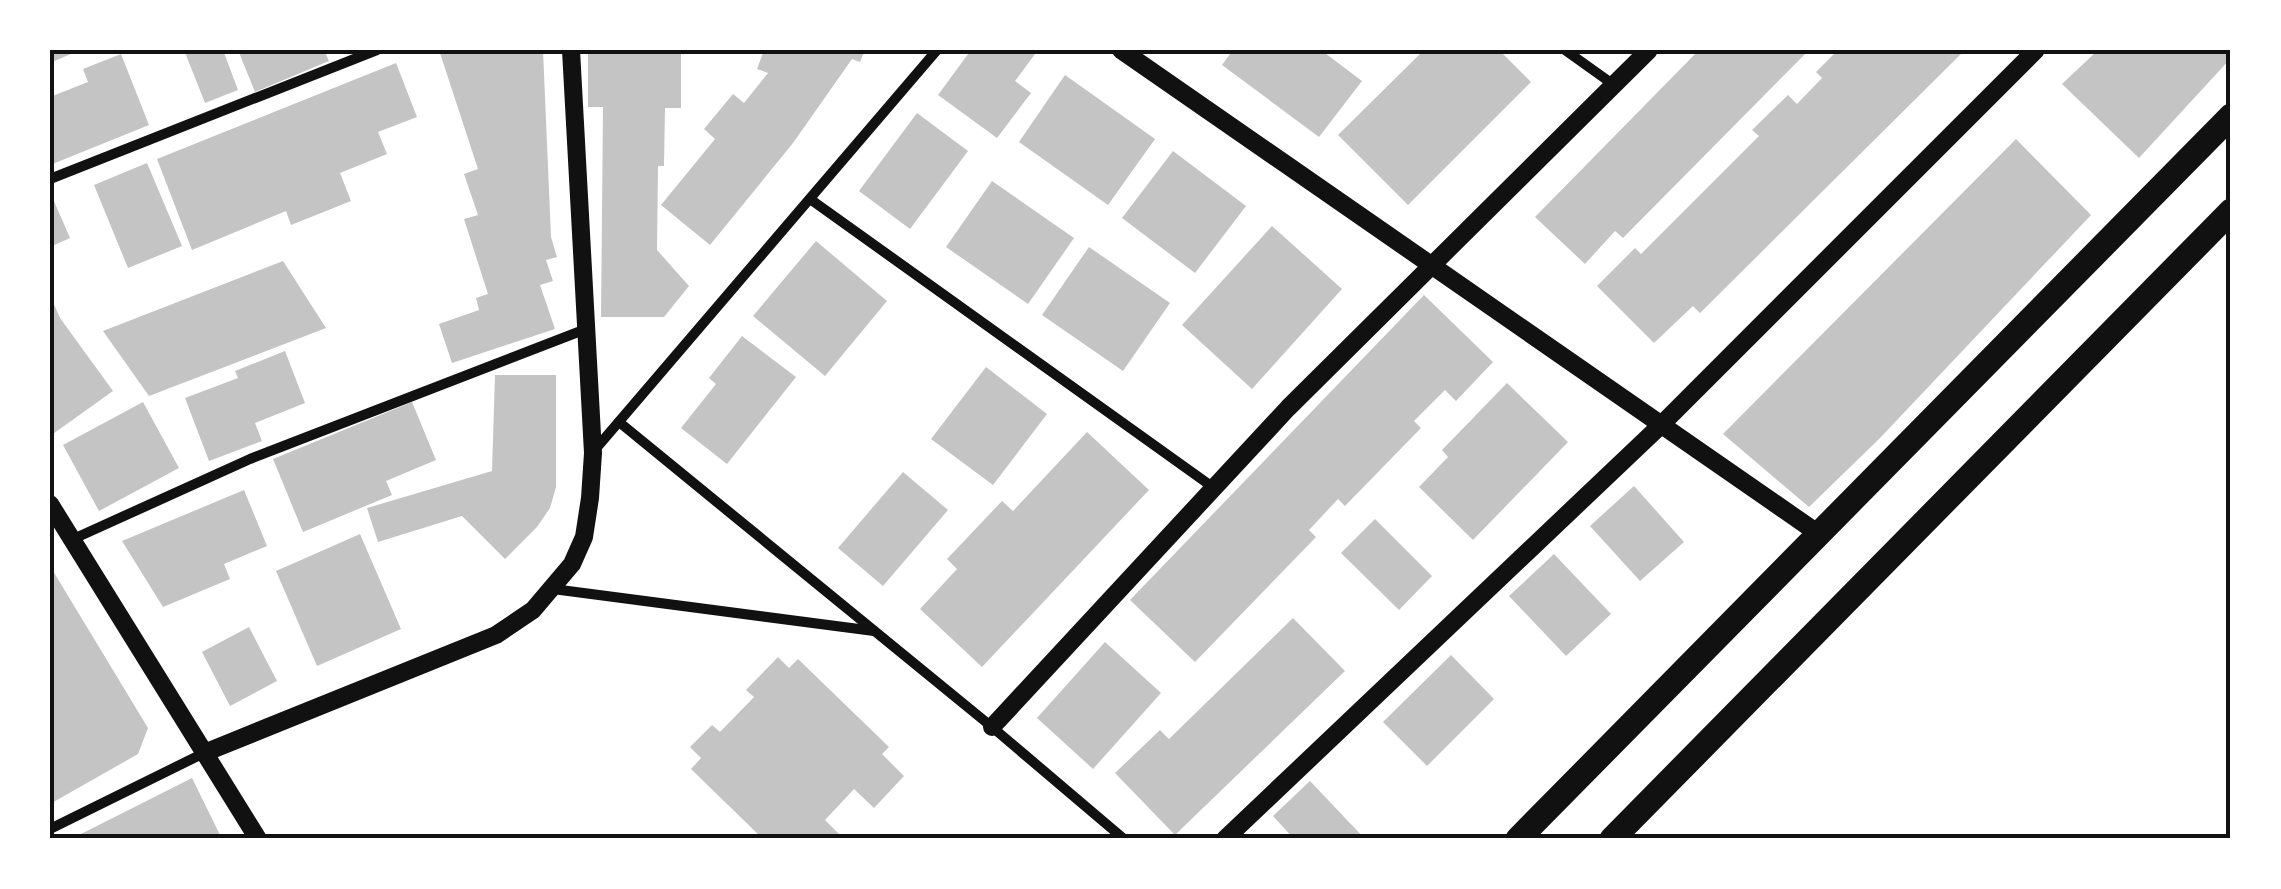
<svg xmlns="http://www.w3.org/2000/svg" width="2281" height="889" font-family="'Public Sans',sans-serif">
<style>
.building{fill:#c4c4c4}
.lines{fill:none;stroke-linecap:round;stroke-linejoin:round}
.minor{stroke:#111;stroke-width:10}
.tertiary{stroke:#111;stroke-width:18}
.primary{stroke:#111;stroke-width:25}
.neatline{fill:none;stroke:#111;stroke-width:4}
</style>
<rect width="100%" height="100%" fill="#fff"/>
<g class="building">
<path d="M50,50H80L50,63Z"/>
<path d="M184,50H223L238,90L205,103Z"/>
<path d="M238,50H324L329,61L255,92Z"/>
<path d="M439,50H543L551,237L557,257L546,260L553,281L540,285L555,329L452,363L439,324L479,310L476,298L488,294L464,219L478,215L464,174L478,169Z"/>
<path d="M588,50H681V108H665L664,166H658L657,250L689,286L664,317H601L603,107H588Z"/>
<path d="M764,50H865L860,62L852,59L793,143L710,245L661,205L715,139L704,129L733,94L744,103L768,73L757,69Z"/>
<path d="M971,50H1038L1015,81L1031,93L997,138L938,95Z"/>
<path d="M1233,50H1321L1362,81L1319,137L1222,65Z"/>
<path d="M1424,50H1499L1531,82L1408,205L1338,135Z"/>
<path d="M1699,50H1809L1623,238L1615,231L1585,264L1535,217Z"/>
<path d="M1838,50H1965L1700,313L1693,306L1654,343L1597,286L1635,248L1641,254L1759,136L1752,130L1788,95L1797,104L1822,78L1816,72Z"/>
<path d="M2098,50H2231V58L2139,158L2062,84Z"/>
<path d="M121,54L149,125L50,165V97L88,82L83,69Z"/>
<path d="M396,63L417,117L378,132L387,154L340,173L351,201L291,225L286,211L192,250L157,159Z"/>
<path d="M1065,75L1155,139L1108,205L1019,142Z"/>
<path d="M917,113L968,151L910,229L859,191Z"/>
<path d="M2016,139L2091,215L1880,438L1809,507L1723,434Z"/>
<path d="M1173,151L1246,206L1195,273L1122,218Z"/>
<path d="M147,163L182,246L128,268L94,185Z"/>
<path d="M992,181L1074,238L1028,304L946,247Z"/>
<path d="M50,192L70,238L50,247Z"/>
<path d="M1272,226L1342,289L1252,389L1182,325Z"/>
<path d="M816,241L887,301L825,376L753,316Z"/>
<path d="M1089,247L1170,303L1123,371L1042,315Z"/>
<path d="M283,261L326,328L149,396L103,331Z"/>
<path d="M50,295L60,318L113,391L50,436Z"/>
<path d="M1424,295L1493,362L1456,401L1445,390L1414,421L1421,428L1345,506L1338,499L1309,530L1316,537L1195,662L1130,600Z"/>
<path d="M742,336L796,377L727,464L681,428L716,384L709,378Z"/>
<path d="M285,351L305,403L255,423L262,441L209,461L185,398L238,378L235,371Z"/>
<path d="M986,367L1047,414L993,485L931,439Z"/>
<path d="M495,375H556V487L550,508L537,527L505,559L462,516L378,542L367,508L492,471Z"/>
<path d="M1507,383L1568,442L1473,540L1419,487L1448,457L1442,450Z"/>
<path d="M143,402L179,468L99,511L63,445Z"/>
<path d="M412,402L436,460L386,481L392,495L303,532L273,459Z"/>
<path d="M1087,432L1149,490L982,667L920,609L957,569L947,559L1002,501L1013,511Z"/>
<path d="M903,472L948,510L883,586L838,548Z"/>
<path d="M1634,486L1684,542L1640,581L1590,526Z"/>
<path d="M244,490L267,546L224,564L230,579L163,607L122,541Z"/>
<path d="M1375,519L1432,576L1399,610L1341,553Z"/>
<path d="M360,534L401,629L317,666L276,571Z"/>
<path d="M1554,554L1611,614L1566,656L1509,596Z"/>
<path d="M50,566L148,728L138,754L50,804Z"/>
<path d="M1293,618L1345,671L1175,835L1115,773L1160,730L1169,739Z"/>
<path d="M249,627L277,681L230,706L202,652Z"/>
<path d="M1105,642L1161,693L1093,769L1037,718Z"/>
<path d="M1451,655L1494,699L1427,766L1383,722Z"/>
<path d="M778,657L789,668L798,659L889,747L882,754L904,776L874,808L854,789L825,820L844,839H763L691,769L701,758L690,747L712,725L720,732L754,697L746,690Z"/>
<path d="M192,778L222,839H71Z"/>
<path d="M1310,781L1365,839H1294L1273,816Z"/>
</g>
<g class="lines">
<g class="minor">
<path d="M1565,50L1614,85"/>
<path d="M50,179L377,50"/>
<path d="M810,199L1214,488"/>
<path d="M619,422L992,727L1124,839"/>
<path d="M593,452L937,50"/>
<path d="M71,540L250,459L586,329"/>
<path d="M553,589L874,631"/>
<path d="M50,829L204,753"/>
</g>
<g class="tertiary">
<path d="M1121,50L1819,534"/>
<path d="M50,504L258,839"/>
<path d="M992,727L1288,408L1649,50"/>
<path d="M204,753L496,635L533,610L572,564L584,537L590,498L593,453L571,50"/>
<path d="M1225,839L1661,425L2036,50"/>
</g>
<g class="primary">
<path d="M1518,839L2231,116"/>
<path d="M1612,839L2231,211"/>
</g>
</g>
<rect width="2281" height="889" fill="none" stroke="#ffffff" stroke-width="105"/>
<rect x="52" y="52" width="2176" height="784" class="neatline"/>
</svg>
